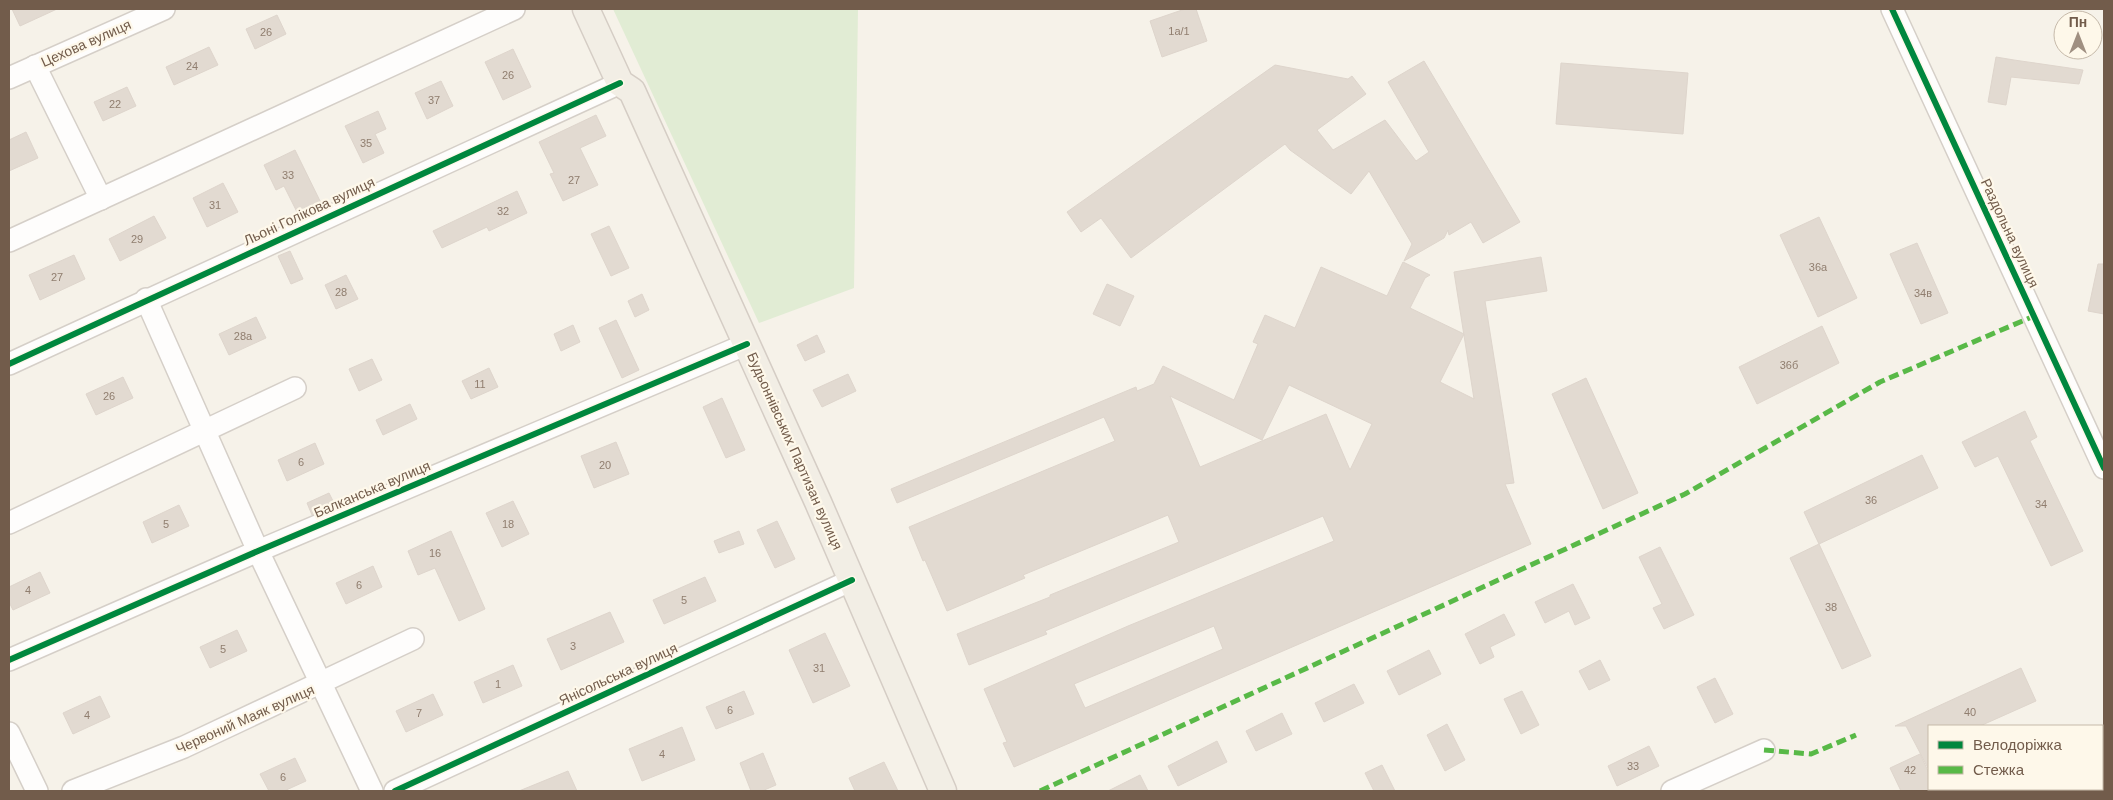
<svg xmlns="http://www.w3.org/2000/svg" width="2113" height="800" font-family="Helvetica,sans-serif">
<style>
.grass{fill:#e1ecd4}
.building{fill:#e2dad1;stroke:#ded5cc;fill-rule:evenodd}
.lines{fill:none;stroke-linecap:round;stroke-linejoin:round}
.minor-casing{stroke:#d5cfc8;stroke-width:24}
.major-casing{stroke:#d5cdc5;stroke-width:29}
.minor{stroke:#fefdfc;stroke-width:21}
.major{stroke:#f2eee5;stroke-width:26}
.quiet{stroke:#58b947;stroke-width:5;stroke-dasharray:10 5;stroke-linecap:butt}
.cycleway-casing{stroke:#fef8ea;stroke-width:9}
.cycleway{stroke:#00873e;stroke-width:6}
.labels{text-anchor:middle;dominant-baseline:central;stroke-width:4.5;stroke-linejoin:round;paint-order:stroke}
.number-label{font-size:11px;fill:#907e6f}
.street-label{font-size:14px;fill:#725c4b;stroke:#fef8ea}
</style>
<rect width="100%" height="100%" fill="#f6f2e9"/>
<path class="grass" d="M613,9H858L854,288L759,323Z"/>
<g class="building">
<path d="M12,9H57L20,26Z"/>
<path d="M1185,9H1196L1207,41L1162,57L1150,21Z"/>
<path d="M277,15L286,34L255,49L246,29Z"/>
<path d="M209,47L218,65L174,85L166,67Z"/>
<path d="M513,49L531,87L503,100L485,62Z"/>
<path d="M1996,57L2014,60L2083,70L2079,84L2011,77L2006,105L1988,102Z"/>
<path d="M1424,61L1520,222L1483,243L1471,222L1449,235L1448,230L1444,238L1404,261L1412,244L1369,171L1351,194L1290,150L1285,144L1131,258L1101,218L1081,232L1067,212L1275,65L1348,79L1352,76L1366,94L1317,130L1333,150L1385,120L1416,161L1429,152L1388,82Z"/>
<path d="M1561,63L1688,73L1683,134L1556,124Z"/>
<path d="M441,81L453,106L427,119L415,93Z"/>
<path d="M127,87L136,106L103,121L94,102Z"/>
<path d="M378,111L386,129L375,134L384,153L363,163L345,126Z"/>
<path d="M596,115L606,136L580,148L598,185L563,201L550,174L554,173L539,142Z"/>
<path d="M26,132L38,158L9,171V140Z"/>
<path d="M295,150L322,205L299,216L284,186L276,190L264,165Z"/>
<path d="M223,183L238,212L207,227L193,198Z"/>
<path d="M517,191L527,213L489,231L487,227L442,248L433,231Z"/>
<path d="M154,216L166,238L120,261L109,239Z"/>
<path d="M1819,217L1857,298L1818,317L1780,235Z"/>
<path d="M609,226L629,268L611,276L591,234Z"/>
<path d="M1917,243L1948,313L1921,324L1890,254Z"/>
<path d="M290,251L303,279L291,284L278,256Z"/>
<path d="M74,255L85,279L40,300L29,275Z"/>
<path d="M1541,257L1547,291L1485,301L1514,483L1505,484L1531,544L1014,767L1003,743L1007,742L984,689L1128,626L1334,541L1323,516L1045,631L1047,634L969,665L957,634L1050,597V595L1179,542L1168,515L1023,575L1025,578L947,611L925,560L923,561L909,527L1115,441L1104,417L897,503L891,489L1136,387L1137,391L1154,384L1163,366L1234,400L1258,344L1253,342L1265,315L1295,328L1321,267L1387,296L1403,262L1430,275L1425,278L1410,308L1464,334L1440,382L1474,399L1454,272ZM1289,385L1372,424L1350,470L1326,414L1200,467L1170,396L1262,440ZM1214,626L1223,649L1085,708L1074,684Z"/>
<path d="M2098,264H2104V314L2088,311Z"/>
<path d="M346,275L358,299L336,309L325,285Z"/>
<path d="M1107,284L1134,296L1120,326L1093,314Z"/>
<path d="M642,294L649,310L635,317L628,301Z"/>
<path d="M256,317L266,338L229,355L219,334Z"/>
<path d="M616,320L639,370L622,378L599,328Z"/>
<path d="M573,325L580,342L561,351L554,334Z"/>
<path d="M1822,326L1839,363L1757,404L1739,367Z"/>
<path d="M817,335L825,352L805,361L797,345Z"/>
<path d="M372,359L382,380L359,391L349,369Z"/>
<path d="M489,368L498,387L471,399L462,381Z"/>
<path d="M848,374L856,391L822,407L813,390Z"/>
<path d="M123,377L133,398L96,415L86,394Z"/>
<path d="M1586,378L1638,493L1603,509L1552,394Z"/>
<path d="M722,398L745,450L726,458L703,407Z"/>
<path d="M410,404L417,419L383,435L376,420Z"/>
<path d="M2025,411L2037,437L2030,441L2083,551L2051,566L1998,456L1975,467L1962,442Z"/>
<path d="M616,442L629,474L594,488L581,456Z"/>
<path d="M315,443L324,464L287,481L278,460Z"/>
<path d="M1922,455L1938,488L1819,544L1804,512Z"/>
<path d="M329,493L335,505L312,515L307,503Z"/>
<path d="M513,501L529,534L502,547L486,513Z"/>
<path d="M179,505L189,526L152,543L143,522Z"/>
<path d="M777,521L795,559L775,568L757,530Z"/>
<path d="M451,531L485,609L459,621L435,568L418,575L408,551Z"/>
<path d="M739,531L744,544L719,553L714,541Z"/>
<path d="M1819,544L1871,656L1842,669L1790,558Z"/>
<path d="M1660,547L1694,615L1664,629L1653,608L1662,604L1639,557Z"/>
<path d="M373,566L382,587L346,604L336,583Z"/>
<path d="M40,572L50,593L13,610L9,602V587Z"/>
<path d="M705,577L716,601L664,624L653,600Z"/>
<path d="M1573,584L1590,618L1575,625L1569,611L1545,623L1535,602Z"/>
<path d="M610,612L624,642L561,670L547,639Z"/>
<path d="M1504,614L1515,635L1490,647L1494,657L1480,664L1465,634Z"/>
<path d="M237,630L247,651L210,668L200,647Z"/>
<path d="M825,633L850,686L813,703L789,650Z"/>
<path d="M1429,650L1441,674L1399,695L1387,671Z"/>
<path d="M1600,660L1610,680L1589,690L1579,671Z"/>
<path d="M513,665L522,686L483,703L474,682Z"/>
<path d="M2021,668L2036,701L1980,726H1929V770L1906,726H1895Z"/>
<path d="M1715,678L1733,714L1715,723L1697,687Z"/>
<path d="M1354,684L1364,703L1324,722L1315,703Z"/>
<path d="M744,691L754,714L716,729L706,707Z"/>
<path d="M1522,691L1539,725L1521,734L1504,699Z"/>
<path d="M433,694L443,715L406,732L396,711Z"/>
<path d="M100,696L110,717L73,734L63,713Z"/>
<path d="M1282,713L1292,734L1256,751L1246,731Z"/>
<path d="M1447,724L1465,760L1445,771L1427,735Z"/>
<path d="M682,727L695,760L642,781L629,749Z"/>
<path d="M1217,741L1227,762L1178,786L1168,766Z"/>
<path d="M1649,746L1659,766L1617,786L1608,766Z"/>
<path d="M763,753L776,785L762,791H751L740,763Z"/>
<path d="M1920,754L1929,773V791H1901L1890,768Z"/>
<path d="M295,758L306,781L284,791H269L260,774Z"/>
<path d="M884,762L898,791H855L849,778Z"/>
<path d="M1382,765L1395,791H1374L1365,773Z"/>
<path d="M568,771L577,791H519Z"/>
<path d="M1140,775L1148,791H1108Z"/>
</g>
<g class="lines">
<defs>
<g id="minor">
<path d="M1892,9L2104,468"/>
<path d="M35,66L101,199"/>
<path d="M9,78L164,9"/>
<path d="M9,241L514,9"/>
<path d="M146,299L258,551L372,791"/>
<path d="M9,364L620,83"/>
<path d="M9,523L295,388"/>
<path d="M9,660L258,551L747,344"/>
<path d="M9,733L37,791"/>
<path d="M73,791L184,747L413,639"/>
<path d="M395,791L852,580"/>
<path d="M1672,791L1764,750"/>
</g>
<path id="major" d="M586,9L620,83L632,91L818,502L943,791"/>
</defs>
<use href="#minor" class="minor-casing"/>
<use href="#major" class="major-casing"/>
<use href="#minor" class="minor"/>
<use href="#major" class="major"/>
<g class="quiet">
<path d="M1764,750L1811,754L1856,735"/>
<path d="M1040,791L1685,494L1880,382L2034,316"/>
</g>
<defs>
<g id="cycleway">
<path d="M1892,9L2104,468"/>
<path d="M9,364L620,83"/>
<path d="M9,660L258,551L747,344"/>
<path d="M395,791L852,580"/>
</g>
</defs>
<use href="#cycleway" class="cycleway-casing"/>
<use href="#cycleway" class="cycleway"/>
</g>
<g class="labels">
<g class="number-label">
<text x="1179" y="31">1а/1</text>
<text x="266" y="32">26</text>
<text x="192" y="66">24</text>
<text x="508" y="75">26</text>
<text x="434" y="100">37</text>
<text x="115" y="104">22</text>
<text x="366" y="143">35</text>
<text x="288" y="175">33</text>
<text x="574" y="180">27</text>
<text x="215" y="205">31</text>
<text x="503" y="211">32</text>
<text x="137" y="239">29</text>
<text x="1818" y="267">36а</text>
<text x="57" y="277">27</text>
<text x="341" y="292">28</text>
<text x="1923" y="293">34в</text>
<text x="243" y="336">28а</text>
<text x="1789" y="365">36б</text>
<text x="480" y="384">11</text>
<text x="109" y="396">26</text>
<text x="301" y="462">6</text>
<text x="605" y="465">20</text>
<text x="1871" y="500">36</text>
<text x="2041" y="504">34</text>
<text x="166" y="524">5</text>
<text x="508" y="524">18</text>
<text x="435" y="553">16</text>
<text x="359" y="585">6</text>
<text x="28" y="590">4</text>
<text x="684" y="600">5</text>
<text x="1831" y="607">38</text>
<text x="573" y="646">3</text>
<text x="223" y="649">5</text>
<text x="819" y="668">31</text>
<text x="498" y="684">1</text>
<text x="730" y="710">6</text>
<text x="1970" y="712">40</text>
<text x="419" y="713">7</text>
<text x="87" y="715">4</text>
<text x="662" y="754">4</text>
<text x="1633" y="766">33</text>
<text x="1910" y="770">42</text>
<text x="283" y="777">6</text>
</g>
<g class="street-label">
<text transform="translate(86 43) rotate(-24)">Цехова вулиця</text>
<text transform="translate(309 211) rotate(-25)">Льоні Голікова вулиця</text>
<text transform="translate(2010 233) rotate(65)">Раздольна вулиця</text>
<text transform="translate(795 451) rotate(66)">Будьоннівських Партизан вулиця</text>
<text transform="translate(372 489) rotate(-23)">Балканська вулиця</text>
<text transform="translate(618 674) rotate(-25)">Янісольська вулиця</text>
<text transform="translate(245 719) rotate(-24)">Червоний Маяк вулиця</text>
</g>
</g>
<rect width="2113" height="800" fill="none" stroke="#725c4b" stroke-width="20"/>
<rect x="1928" y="725" width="175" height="65" fill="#fef8ea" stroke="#c6baaa"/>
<rect x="1938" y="741" width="25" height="8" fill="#00873e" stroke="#c6baaa"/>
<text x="1973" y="750" font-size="15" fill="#725c4b">Велодоріжка</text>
<rect x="1938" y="766" width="25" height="8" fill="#58b947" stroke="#c6baaa"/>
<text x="1973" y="775" font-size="15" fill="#725c4b">Стежка</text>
<g transform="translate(2078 35)"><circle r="24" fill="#fef8ea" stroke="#c6baaa"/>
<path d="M0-4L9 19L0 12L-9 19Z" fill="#a09082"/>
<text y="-8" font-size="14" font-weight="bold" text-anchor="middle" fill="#725c4b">Пн</text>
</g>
</svg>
